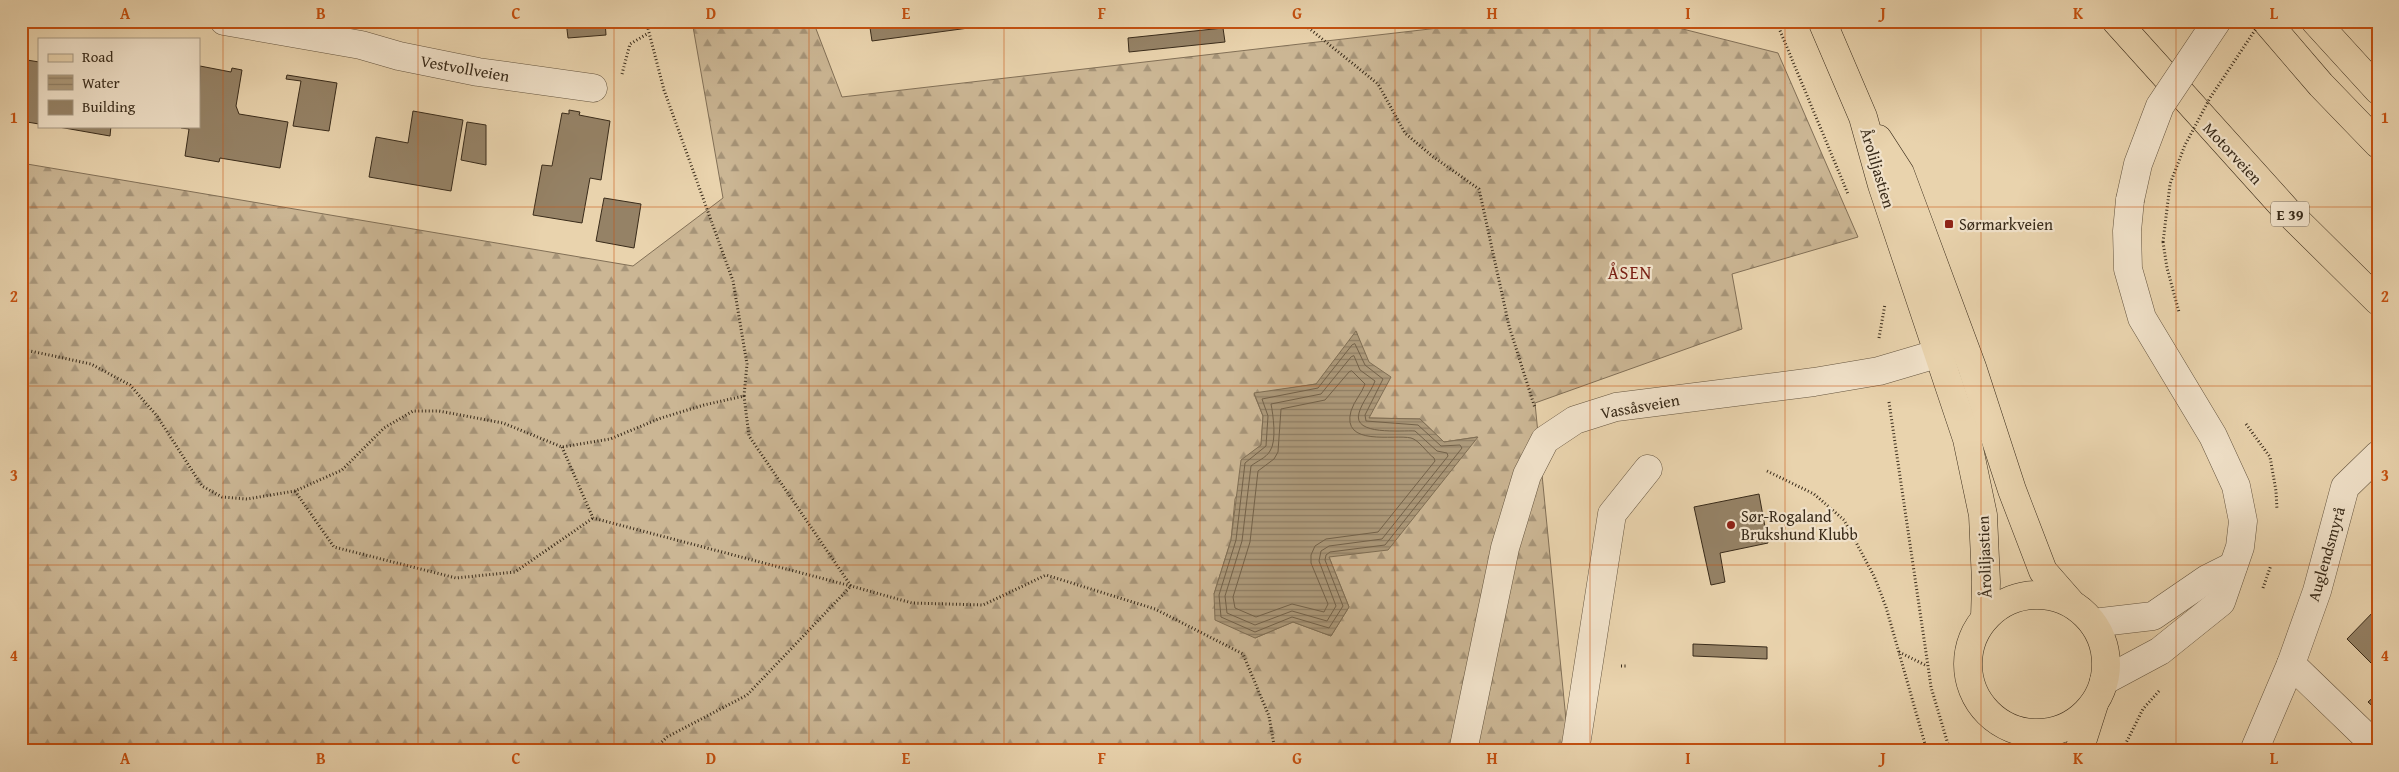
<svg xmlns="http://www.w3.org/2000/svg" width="2399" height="772" font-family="'Gentium Book Plus',serif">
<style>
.forest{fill:url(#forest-firs);stroke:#827057;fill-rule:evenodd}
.water{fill:url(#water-rules);stroke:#7f6e54}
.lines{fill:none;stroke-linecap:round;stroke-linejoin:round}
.shore{stroke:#73624a;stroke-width:1}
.building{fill:#958266;stroke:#392b1a}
.minor-casing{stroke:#65553f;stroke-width:29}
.major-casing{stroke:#392b1a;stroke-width:29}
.highway-casing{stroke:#392b1a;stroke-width:29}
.path{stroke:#392b1a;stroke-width:3;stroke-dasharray:1 2.5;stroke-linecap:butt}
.minor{stroke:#f1e2ca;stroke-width:28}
.major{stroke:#e9d3ad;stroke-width:28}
.highway{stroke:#e9d3ad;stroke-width:28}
.minor-bridge-casing{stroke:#65553f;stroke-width:29;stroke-linecap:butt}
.path-bridge{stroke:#392b1a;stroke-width:3;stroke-dasharray:1 2.5;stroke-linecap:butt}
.minor-bridge{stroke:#f1e2ca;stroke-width:28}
.grid{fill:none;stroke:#c5500f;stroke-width:1;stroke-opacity:0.55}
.poi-dot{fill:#8f2418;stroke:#f1e2ca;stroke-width:2}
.labels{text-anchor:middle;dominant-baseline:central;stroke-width:4.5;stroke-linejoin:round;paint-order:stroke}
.shield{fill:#f1e2ca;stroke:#70624f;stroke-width:1}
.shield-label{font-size:15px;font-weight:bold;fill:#392b1a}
.street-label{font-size:16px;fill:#392b1a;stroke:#f1e2ca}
.poi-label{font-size:16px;fill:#392b1a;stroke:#f1e2ca;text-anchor:start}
.neighbourhood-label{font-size:18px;letter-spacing:1px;fill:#7a1f14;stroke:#f1e2ca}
.neatline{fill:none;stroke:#c5500f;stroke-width:2}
.grid-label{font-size:16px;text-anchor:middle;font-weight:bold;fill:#c5500f}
</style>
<defs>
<pattern id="forest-firs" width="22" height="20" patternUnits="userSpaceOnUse" patternTransform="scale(1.25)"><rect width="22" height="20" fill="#cbb694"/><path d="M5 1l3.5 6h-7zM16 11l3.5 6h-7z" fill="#a69478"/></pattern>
<pattern id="water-rules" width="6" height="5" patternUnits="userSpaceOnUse" patternTransform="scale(1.25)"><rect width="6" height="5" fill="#ad9a7b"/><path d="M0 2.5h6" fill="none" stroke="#8e7e64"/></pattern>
</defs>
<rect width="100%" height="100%" fill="#e9d3ad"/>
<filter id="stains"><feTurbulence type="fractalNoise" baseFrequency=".004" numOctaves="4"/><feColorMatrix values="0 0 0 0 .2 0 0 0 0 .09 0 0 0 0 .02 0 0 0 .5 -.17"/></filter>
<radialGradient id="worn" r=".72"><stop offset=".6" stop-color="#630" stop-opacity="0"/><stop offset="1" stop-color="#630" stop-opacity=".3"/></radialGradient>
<path class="forest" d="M692,21H813L842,97L1499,21H1651L1778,53L1858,237L1732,274L1742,329L1535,403L1567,730L1564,751H21V163L633,266L723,198ZM1316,384L1369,418L1420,419L1444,442L1477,437L1329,557L1349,607L1331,636L1293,622L1255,638L1214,594L1231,540L1235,499L1261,445L1263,416L1254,394Z"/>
<path class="water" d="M1356,331L1369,362L1391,377L1369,418L1420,419L1444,442L1478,437L1388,550L1329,557L1349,607L1331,636L1293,622L1255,638L1215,620L1214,594L1231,540L1241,460L1261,445L1263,416L1254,393L1316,384Z"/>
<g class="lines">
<g class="shore">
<path d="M1355,344L1365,365L1383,379L1365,415L1366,421L1418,425L1441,446L1460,445L1462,448L1385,545L1330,552L1326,555L1325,560L1343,606L1329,628L1292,617L1255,632L1221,617L1219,595L1236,540L1245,463L1266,446L1268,416L1262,399L1318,388L1352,345Z"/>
<path d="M1354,356L1360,370L1375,381C1371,392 1362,402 1359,413C1352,436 1402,430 1415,431L1437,451L1447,453L1448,456L1382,539L1329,546L1321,551L1319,561L1336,606L1327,621L1292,611L1255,625L1227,613L1225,596L1242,541L1251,466C1257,461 1266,458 1270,451C1277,441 1273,414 1271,404L1321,394L1351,357Z"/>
<path d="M1352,371L1365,384C1362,393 1354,401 1351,411C1341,447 1394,434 1411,438C1419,440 1427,453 1434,458L1435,461L1378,532L1326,539L1315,546L1311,555V563L1328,604L1324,612L1292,604L1256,617L1235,608L1233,597L1250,542L1258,471L1274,459L1278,452L1281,409L1325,400L1349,372Z"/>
</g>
</g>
<g class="building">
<path d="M471,21H521V22L472,26Z"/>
<path d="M566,21H605L606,35L568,38Z"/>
<path d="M869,21H975L976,27L872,41Z"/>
<path d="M1142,21H1184V25L1143,28Z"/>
<path d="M1389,21H1405L1389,25Z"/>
<path d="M1223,28L1225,42L1129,52L1128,38Z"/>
<path d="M27,60L39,62V124L21,121V94Z"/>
<path d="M200,66L231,72L232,68L242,70L236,106L239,114L288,122L280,168L220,158L219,162L185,156L189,129L181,128V126H199Z"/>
<path d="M287,75L337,83L329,131L293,126L301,81L286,79Z"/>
<path d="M569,110L580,112L579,115L610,121L601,180L590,178L582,223L533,215L542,165L552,166L562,113L569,114Z"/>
<path d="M413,111L463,120L451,191L369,177L376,137L408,143Z"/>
<path d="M467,122L486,125V165L461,160Z"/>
<path d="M53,126H111L110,136Z"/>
<path d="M604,198L641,204L634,248L596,241Z"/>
<path d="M1759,494L1768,543L1720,553L1725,582L1711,585L1694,507Z"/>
<path d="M2378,607V670L2347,639Z"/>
<path d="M1693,644L1767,647V659L1693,656Z"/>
<path d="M2378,693V711L2368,702Z"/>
</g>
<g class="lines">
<defs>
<g id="minor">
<path d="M224,21L361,45L399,56L478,72L593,88"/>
<path d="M2093,623L2153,616L2207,579L2233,566"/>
<path d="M2291,664L2378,748"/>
<path d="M2104,681L2160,651L2221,602L2240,547L2243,521L2236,486L2213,436L2142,318L2128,269L2127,231L2130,200"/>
<path d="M1463,751L1505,548L1527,475L1545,440L1575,420L1616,407L1814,382L1879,371L1940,353"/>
<path d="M1575,751L1612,514L1648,469"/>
<path d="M2254,751L2291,664L2317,591L2345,487L2378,455"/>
</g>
<g id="major">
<path d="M1822,21L1863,117L1882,185L1967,439L1983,515L1986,582L1985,618"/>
<path d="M1878,139L1900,173L1916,216L1972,367L2012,490L2043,571L2071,603"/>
<circle cx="2037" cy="664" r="69"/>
<path d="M2079,751L2094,704"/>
</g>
<g id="highway">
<path d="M2116,21L2288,212L2378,301"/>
<path d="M2266,21L2321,85L2378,144"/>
<path d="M2315,21L2378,90"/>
</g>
</defs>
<use href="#minor" class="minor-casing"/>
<use href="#major" class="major-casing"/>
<use href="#highway" class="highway-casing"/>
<g class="path">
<path d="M1300,21L1378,84L1405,133L1432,156L1479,189L1509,326L1535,408"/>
<path d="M1776,21L1848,194"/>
<path d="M622,74L630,44L647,34"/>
<path d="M2163,242L2167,268L2179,312"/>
<path d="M1879,338L1885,304"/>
<path d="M21,349L91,364L130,385L157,416L202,486L222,497L247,499L295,491L342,470L384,428L413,411H439L503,423L562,447L610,439L661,418L704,405L744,396L747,364L733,281L664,90L646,21"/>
<path d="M744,396L749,436L851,586L912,603L983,605L1046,575L1155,609L1243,654L1269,716L1275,751"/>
<path d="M1889,402L1928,666L1931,687L1950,751"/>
<path d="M2246,424L2270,457L2276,491L2277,510"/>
<path d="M562,447L593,518L851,586L747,695L667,737L652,751"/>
<path d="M1767,471L1814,494L1844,520L1874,576L1886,607L1927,751"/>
<path d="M295,491L334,547L456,578L515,572L593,518"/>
<path d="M2263,588L2271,565"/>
<path d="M1899,652L1927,666"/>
<path d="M1621,666H1628"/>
<path d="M2122,751L2143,709L2159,691"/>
</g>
<use href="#minor" class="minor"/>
<use href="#major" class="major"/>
<use href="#highway" class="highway"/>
<defs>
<path id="minor-bridge" d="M2130,200L2138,164L2160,106L2217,21"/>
</defs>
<use href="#minor-bridge" class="minor-bridge-casing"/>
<path class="path-bridge" d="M2163,242L2170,184L2185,145L2210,98L2261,21"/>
<use href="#minor-bridge" class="minor-bridge"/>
</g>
<path class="grid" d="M223,21V751M418,21V751M614,21V751M809,21V751M1004,21V751M1200,21V751M1395,21V751M1590,21V751M1785,21V751M1981,21V751M2176,21V751M21,207H2378M21,386H2378M21,565H2378"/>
<g class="poi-dot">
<rect x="1944" y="219" width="10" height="10" rx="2.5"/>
<circle cx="1731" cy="525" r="5"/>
</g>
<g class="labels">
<rect class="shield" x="2271" y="201.5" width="38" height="25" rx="4"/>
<g class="shield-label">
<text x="2290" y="214">E 39</text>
</g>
<g class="street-label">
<text transform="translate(465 68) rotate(10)">Vestvollveien</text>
<text transform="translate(2233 153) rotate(47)">Motorveien</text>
<text transform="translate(1878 168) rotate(73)">Åroliljastien</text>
<text transform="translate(1640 406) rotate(-10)">Vassåsveien</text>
<text transform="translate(2326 554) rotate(-74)">Auglendsmyrå</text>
<text transform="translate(1984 557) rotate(-92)">Åroliljastien</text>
</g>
<g class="poi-label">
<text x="1959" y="224">Sørmarkveien</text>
<text x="1741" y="516">Sør-Rogaland<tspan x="1741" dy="18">Brukshund Klubb</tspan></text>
</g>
<g class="neighbourhood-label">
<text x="1630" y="272">ÅSEN</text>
</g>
</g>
<rect width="2399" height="772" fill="none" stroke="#e9d3ad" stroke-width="55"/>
<rect x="38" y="38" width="162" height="90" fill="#f1e2ca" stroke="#a79984"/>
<rect x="48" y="54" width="25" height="8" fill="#e9d3ad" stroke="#a79984"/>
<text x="82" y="62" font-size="15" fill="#392b1a">Road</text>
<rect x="48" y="75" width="25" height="15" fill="url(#water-rules)" stroke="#a79984"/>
<text x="82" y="88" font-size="15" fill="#392b1a">Water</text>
<rect x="48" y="100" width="25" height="15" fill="#958266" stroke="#a79984"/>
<text x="82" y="112" font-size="15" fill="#392b1a">Building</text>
<rect x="28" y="28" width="2344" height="716" class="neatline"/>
<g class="grid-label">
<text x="125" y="19">A</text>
<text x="321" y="19">B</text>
<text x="516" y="19">C</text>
<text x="711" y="19">D</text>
<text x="906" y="19">E</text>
<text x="1102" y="19">F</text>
<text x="1297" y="19">G</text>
<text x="1492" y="19">H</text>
<text x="1688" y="19">I</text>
<text x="1883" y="19">J</text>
<text x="2078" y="19">K</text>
<text x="2274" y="19">L</text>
<text x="14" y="123">1</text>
<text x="2385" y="123">1</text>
<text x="14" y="302">2</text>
<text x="2385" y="302">2</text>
<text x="14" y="481">3</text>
<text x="2385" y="481">3</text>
<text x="14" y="661">4</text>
<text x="2385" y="661">4</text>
<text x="125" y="764">A</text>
<text x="321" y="764">B</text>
<text x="516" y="764">C</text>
<text x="711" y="764">D</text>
<text x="906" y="764">E</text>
<text x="1102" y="764">F</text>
<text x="1297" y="764">G</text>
<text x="1492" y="764">H</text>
<text x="1688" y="764">I</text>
<text x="1883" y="764">J</text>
<text x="2078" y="764">K</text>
<text x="2274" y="764">L</text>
</g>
<rect width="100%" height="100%" filter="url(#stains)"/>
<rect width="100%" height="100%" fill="url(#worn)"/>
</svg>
